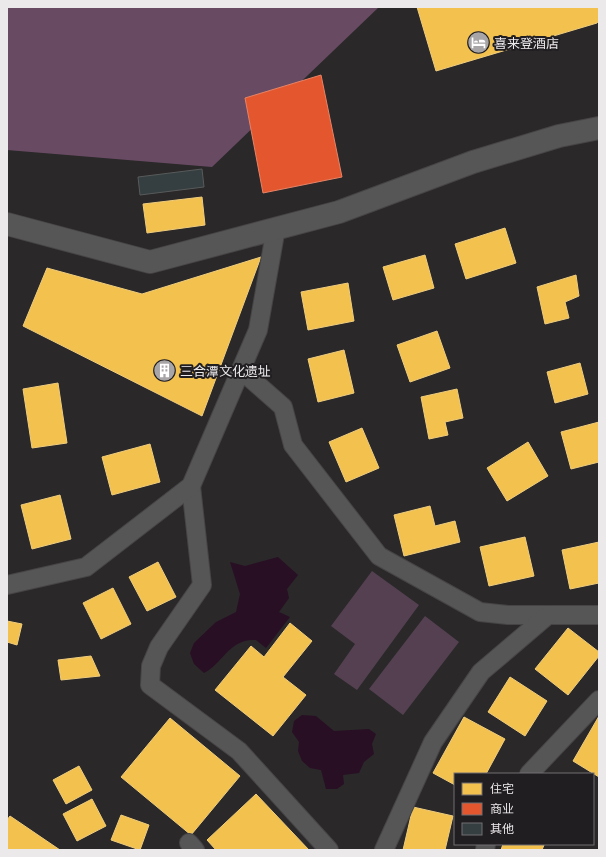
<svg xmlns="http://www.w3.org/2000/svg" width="606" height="857" font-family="'Crimson Pro','Noto Sans SC',serif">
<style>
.green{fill:#544051}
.forest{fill:#684b63}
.water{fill:#280f24}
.homes{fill:#f2c14e;stroke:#f0cd7d}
.shops{fill:#e4572e;stroke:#e68367}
.building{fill:#353f41;stroke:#595a5a}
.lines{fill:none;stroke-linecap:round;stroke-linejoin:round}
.minor-casing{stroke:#464445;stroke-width:20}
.tertiary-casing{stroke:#464445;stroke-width:24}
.minor{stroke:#575657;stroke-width:18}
.tertiary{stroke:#575657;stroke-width:22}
.labels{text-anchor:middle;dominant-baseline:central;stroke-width:4;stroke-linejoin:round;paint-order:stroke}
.poi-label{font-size:13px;fill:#ece9eb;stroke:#211e21;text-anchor:start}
</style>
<rect width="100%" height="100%" fill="#2a2829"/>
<g class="green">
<path d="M372,571L419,605L357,690L334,674L355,644L331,626Z"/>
<path d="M425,616L459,642L403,715L369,689Z"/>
</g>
<path class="forest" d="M7,7H379L212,167L7,150Z"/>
<g class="water">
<path d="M278,557L298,575L287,589L289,598L279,612L290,617L266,648L256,640C230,638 224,662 204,673L194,664L190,653L194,643L216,622L236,612L240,594L230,562L245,566Z"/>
<path d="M302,715L316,716L334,731L369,729L376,734L372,744L374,754L364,762L359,773L343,775L344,784L337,789H326L321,770L310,768L302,761L298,751L299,742L292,732L294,721Z"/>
</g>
<g class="homes">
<path d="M417,7H599V20L597,23L436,71Z"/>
<path d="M202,197L205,225L147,233L143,204Z"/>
<path d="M505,228L516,263L466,279L455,244Z"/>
<path d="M425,255L434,288L393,300L383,267Z"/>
<path d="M261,257L202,416L23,326L47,268L142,294Z"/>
<path d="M576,275L579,296L565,302L569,318L545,324L537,287Z"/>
<path d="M348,283L354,321L308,330L301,292Z"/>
<path d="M437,331L450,368L410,382L397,345Z"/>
<path d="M344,350L354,393L318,402L308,359Z"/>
<path d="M580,363L588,394L555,403L547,372Z"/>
<path d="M58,383L67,443L32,448L23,389Z"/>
<path d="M457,389L463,418L445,422L448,435L429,439L421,397Z"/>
<path d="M599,422V462L571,469L561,432Z"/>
<path d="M362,428L379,468L346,482L329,442Z"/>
<path d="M528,442L548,476L507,501L487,468Z"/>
<path d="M150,444L160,482L112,495L102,457Z"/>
<path d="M60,495L71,539L32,549L21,505Z"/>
<path d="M430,506L435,526L455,521L460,542L404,556L394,515Z"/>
<path d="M525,537L534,576L489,586L480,547Z"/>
<path d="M599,542V583L570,589L562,550Z"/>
<path d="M158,562L176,597L147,611L129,577Z"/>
<path d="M113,588L131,624L101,639L83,603Z"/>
<path d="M7,621L22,624L17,645L7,642Z"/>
<path d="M290,623L312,641L283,677L306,695L273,736L215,690L251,646L264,657Z"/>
<path d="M568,628L599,652V656L568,695L535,669Z"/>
<path d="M91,656L100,676L61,680L58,660Z"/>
<path d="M510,677L547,701L525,736L488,712Z"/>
<path d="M599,716V777L573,761Z"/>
<path d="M464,717L505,739L486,774H455V785L433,773Z"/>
<path d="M170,718L240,776L191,835L121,777Z"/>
<path d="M79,766L92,790L66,804L53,780Z"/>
<path d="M256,794L309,850H216L207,840Z"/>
<path d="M92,799L106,826L77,841L63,814Z"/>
<path d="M413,807L453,816L445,850H403Z"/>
<path d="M121,815L149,825L140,850L111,840Z"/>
<path d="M10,816L60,850H7V820Z"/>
<path d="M503,844H540L544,845L542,850H501Z"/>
</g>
<path class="shops" d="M321,75L342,177L263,193L245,98Z"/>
<path class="building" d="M202,169L204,187L140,195L138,177Z"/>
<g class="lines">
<defs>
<g id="minor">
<path d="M241,370L283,407L293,445L379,556L480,612L508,615H599"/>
<path d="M191,486L202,585L159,647L151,666L150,685L239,751L329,850"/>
<path d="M7,585L86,567L191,486L258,330L276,228"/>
<path d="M529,774L599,700"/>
<path d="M189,843L195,850"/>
<path d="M384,850L433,742L481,672L548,615"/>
<path d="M485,850L486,844"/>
</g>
<path id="tertiary" d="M7,224L150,262L339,212L473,162L559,136L599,128"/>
</defs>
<use href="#minor" class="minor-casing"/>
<use href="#tertiary" class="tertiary-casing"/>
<use href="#minor" class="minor"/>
<use href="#tertiary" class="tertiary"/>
</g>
<defs>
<symbol id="hotel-disc" viewBox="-11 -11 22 22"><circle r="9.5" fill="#a8a5a7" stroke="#211e21"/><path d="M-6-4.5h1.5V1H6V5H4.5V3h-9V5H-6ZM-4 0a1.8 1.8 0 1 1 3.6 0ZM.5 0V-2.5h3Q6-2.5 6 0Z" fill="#fff"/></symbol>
<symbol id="building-disc" viewBox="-11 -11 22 22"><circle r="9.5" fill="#a8a5a7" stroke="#211e21"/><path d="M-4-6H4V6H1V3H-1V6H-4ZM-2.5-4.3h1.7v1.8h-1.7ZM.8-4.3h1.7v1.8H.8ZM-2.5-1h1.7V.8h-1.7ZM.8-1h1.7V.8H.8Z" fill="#fff"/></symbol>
</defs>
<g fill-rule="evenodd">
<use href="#hotel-disc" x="466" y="30" width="25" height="25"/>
<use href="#building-disc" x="152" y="358" width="25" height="25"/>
</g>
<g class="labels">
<g class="poi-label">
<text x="494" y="43">喜来登酒店</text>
<text x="180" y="371">三合潭文化遗址</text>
</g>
</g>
<rect width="606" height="857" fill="none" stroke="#ece9eb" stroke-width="16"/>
<rect x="454" y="773" width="140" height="72" fill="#211e21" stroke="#726f72"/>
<rect x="462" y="783" width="20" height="12" fill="#f2c14e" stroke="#726f72"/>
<text x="490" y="793" font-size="12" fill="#ece9eb">住宅</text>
<rect x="462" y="803" width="20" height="12" fill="#e4572e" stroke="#726f72"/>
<text x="490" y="813" font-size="12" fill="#ece9eb">商业</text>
<rect x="462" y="823" width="20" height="12" fill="#353f41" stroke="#726f72"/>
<text x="490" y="833" font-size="12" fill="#ece9eb">其他</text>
</svg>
